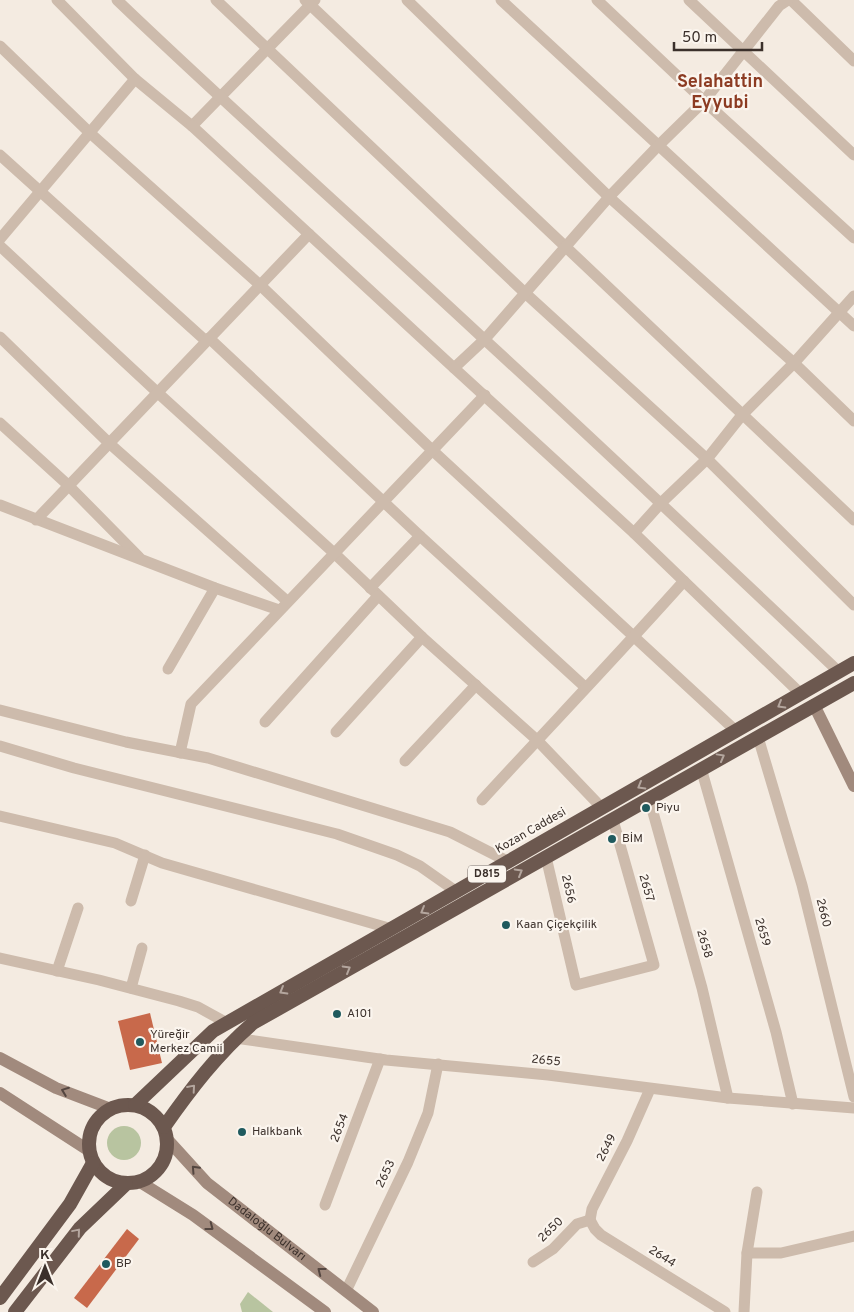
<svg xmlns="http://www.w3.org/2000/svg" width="854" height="1312" font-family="Overpass,sans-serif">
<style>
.green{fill:#b8c4a0}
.building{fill:#c8694b}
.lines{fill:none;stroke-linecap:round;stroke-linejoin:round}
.minor{stroke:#cdbbac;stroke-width:11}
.secondary{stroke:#a18a7d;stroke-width:12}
.trunk{stroke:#6c584f;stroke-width:14}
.oneway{stroke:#b4a69e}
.oneway2{stroke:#544640}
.poi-dot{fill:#1f5a5e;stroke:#fbf5ee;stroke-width:2}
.labels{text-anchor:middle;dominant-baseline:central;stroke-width:4.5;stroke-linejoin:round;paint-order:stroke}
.shield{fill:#fbf5ee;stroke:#756b66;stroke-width:1}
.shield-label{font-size:11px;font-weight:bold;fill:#3b302b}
.poi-label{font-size:12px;fill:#3b302b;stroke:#fbf5ee;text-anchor:start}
.street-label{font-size:12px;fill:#3b302b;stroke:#fbf5ee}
.district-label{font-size:18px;font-weight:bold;fill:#8c3b22;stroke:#fbf5ee}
</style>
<rect width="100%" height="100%" fill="#f4ebe1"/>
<g class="green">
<circle cx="124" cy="1143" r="17"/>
<path d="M248,1292L273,1312H242L240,1304Z"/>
</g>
<g class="building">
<path d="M150,1013L162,1063L130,1070L118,1021Z"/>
<path d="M127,1229L139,1239L87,1308L74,1298Z"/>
</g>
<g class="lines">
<g class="minor">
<path d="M57,0L135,79L192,126L315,0"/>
<path d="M117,0C238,116 363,226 485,340C604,449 722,561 839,672"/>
<path d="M216,0L524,292L707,459L854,605"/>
<path d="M305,0L854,520"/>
<path d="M407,0L609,197L794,363L854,421"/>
<path d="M501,0L854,326"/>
<path d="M597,0L704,101L854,238"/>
<path d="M689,0L854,155"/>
<path d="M791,0L854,61"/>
<path d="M0,46L90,133L260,285L432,450L736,731"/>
<path d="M192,126L454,368L485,339L609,197L658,146L704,101L779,6L788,0"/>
<path d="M0,155L206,341"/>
<path d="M0,239L135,79"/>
<path d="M0,246L158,393L334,553L422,637L537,740L602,808"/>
<path d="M0,337L110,444L287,601"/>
<path d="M209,338L420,536L585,687"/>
<path d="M454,368L634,533L661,503L707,459L742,415L794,363L854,296"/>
<path d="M0,423L68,485L139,557"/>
<path d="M0,505L215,588L279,610"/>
<path d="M36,520L309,234"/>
<path d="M634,533L801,694"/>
<path d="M370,588L420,536"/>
<path d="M168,669L215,588"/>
<path d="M0,710L126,742L208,758L450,832L509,862"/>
<path d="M265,722L378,596"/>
<path d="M336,732L422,637"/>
<path d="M758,737L802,885L854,1097"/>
<path d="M0,746L74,768L337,834L397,855L420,866L457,892"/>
<path d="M180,753L191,704L485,395"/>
<path d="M405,761L476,685"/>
<path d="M701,768L776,1032L793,1104"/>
<path d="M649,798L702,988L728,1098"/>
<path d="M482,800C549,727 618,655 684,581"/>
<path d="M0,816L115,843L162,863L392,929"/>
<path d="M546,857L576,985L654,965L613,820"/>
<path d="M131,901L145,855"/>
<path d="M0,958L99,980L179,1001L198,1007L227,1023"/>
<path d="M57,971L78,908"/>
<path d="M131,988L142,948"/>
<path d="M235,1038L386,1060L548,1075L728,1098L854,1108"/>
<path d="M325,1205L380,1059"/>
<path d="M590,1220L595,1229L601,1235L725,1312"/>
<path d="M590,1220L592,1209L627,1141L650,1089"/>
<path d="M747,1253H781L854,1236"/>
<path d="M533,1262L553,1249L577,1224L590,1220"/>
<path d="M346,1291L408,1162L428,1113L438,1064"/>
<path d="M744,1312L747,1253L757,1192"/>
</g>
<g class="secondary">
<path d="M814,705L854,786"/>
<path d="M0,1058L56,1088L111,1109"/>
<path d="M0,1093L88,1150"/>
<path id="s1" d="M167,1139L207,1183L373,1312"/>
<path d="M140,1182L193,1215L325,1312"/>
</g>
<g class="trunk">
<circle cx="128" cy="1144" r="39"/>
<path d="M135,1105L213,1031L854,663"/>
<path d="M164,1127C190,1090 218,1053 253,1023L854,683"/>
<path d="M0,1298L70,1204L93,1163"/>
<path d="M15,1312L80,1228L126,1184"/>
</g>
</g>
<defs><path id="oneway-chevron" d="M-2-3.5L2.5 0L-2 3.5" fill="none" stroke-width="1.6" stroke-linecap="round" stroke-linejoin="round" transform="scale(1.25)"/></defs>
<g class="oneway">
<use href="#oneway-chevron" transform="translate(781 705) rotate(150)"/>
<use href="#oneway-chevron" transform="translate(721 757) rotate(-29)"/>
<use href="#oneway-chevron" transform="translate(641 786) rotate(150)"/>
<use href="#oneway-chevron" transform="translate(519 872) rotate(-30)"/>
<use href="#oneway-chevron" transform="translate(424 911) rotate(150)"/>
<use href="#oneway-chevron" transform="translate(347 969) rotate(-30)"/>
<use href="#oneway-chevron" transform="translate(283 991) rotate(150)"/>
<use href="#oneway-chevron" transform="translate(192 1088) rotate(-49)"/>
<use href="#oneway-chevron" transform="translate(77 1232) rotate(-50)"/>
</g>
<g class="oneway2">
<use href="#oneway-chevron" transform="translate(65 1091) rotate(-159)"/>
<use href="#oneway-chevron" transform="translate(195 1169) rotate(-133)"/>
<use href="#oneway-chevron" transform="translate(210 1227) rotate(37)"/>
<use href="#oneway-chevron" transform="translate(321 1271) rotate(-142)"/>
</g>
<g class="poi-dot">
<circle cx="646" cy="808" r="5"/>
<circle cx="612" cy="839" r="5"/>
<circle cx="506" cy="925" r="5"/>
<circle cx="337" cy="1014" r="5"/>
<circle cx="140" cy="1042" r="5"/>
<circle cx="242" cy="1132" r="5"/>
<circle cx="106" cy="1264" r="5"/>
</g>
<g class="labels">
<rect class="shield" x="468" y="865.5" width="38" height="17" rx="4"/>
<g class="shield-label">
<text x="487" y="874">D815</text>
</g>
<g class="poi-label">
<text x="656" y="808">Piyu</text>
<text x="622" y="839">BİM</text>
<text x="516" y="925">Kaan Çiçekçilik</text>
<text x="347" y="1014">A101</text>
<text x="150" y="1035">Yüreğir<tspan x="150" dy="14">Merkez Camii</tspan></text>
<text x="252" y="1132">Halkbank</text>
<text x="116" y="1264">BP</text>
</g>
<g class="street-label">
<text transform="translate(531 831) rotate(-30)">Kozan Caddesi</text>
<text transform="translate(646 888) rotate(74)">2657</text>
<text transform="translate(568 889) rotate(77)">2656</text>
<text transform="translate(823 913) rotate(76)">2660</text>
<text transform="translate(762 932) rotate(74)">2659</text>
<text transform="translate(704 944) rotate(74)">2658</text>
<text transform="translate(546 1061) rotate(6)">2655</text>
<text transform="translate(340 1128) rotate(-69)">2654</text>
<text transform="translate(607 1148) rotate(-63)">2649</text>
<text transform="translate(386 1174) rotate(-65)">2653</text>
<text stroke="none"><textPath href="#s1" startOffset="135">Dadaloğlu Bulvarı</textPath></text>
<text transform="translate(551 1230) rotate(-44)">2650</text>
<text transform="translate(662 1257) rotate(32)">2644</text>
</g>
<g class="district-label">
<text x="720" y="82">Selahattin<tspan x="720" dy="21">Eyyubi</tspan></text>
</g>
</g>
<g transform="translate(45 1267)" stroke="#fbf5ee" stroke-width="4" paint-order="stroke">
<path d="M0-4L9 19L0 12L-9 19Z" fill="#3b302b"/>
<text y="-8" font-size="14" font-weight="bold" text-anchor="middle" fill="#3b302b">K</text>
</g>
<path d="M674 42v8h88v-8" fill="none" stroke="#3b302b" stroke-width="2.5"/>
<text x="682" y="42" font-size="15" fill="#3b302b" stroke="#fbf5ee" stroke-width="4" paint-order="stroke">50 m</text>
</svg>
